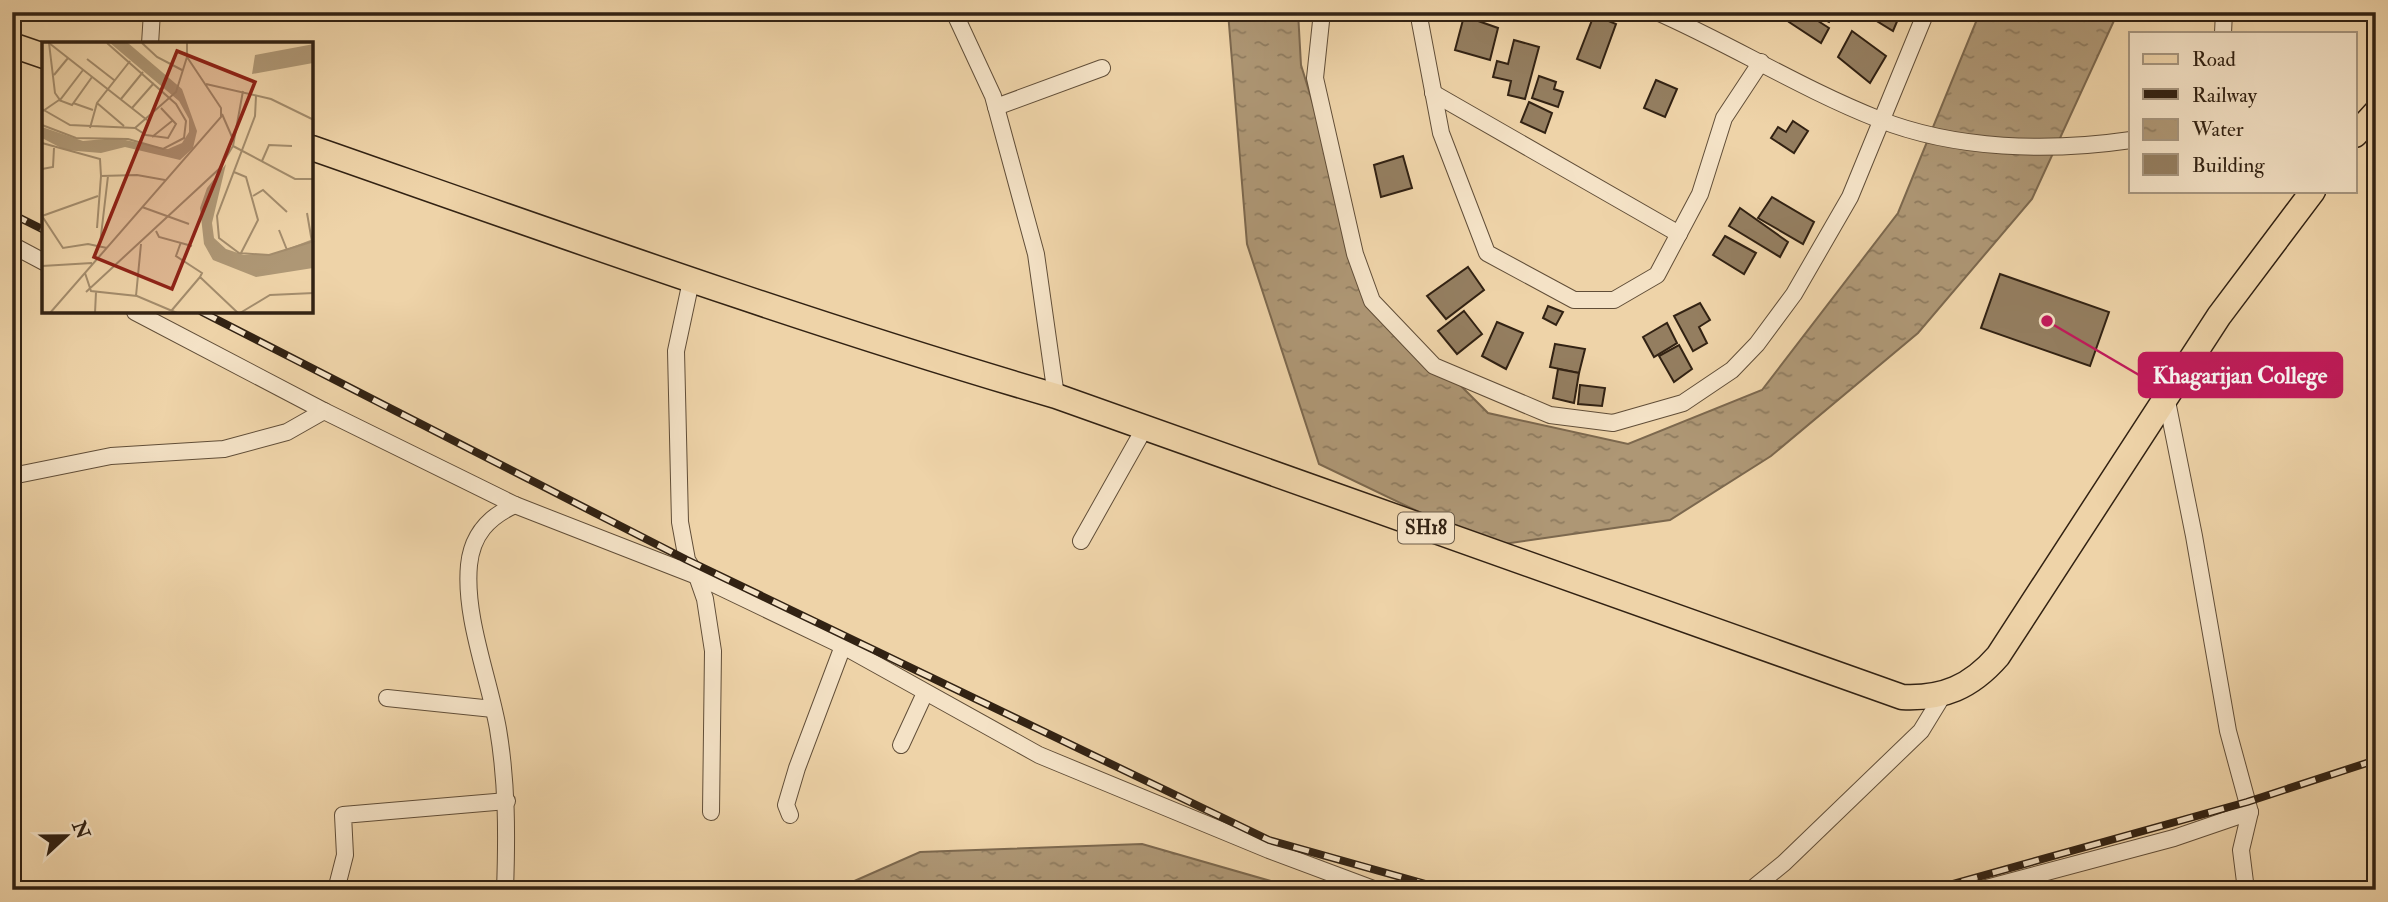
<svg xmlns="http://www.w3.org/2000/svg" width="2388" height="902" font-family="'IM FELL Double Pica',serif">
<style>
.water{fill:url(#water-ripples);stroke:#7c684e;stroke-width:2}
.building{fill:#947e60;stroke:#322213;stroke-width:2}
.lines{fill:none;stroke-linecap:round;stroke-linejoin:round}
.minor-casing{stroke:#614e38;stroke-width:18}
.primary-casing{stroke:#322213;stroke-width:27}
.minor{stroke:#f4e2c6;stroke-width:16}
.primary{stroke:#eed3a8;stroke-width:24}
.rail-casing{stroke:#322213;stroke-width:8}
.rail{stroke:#f4e2c6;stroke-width:5;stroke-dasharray:16;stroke-linecap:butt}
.labels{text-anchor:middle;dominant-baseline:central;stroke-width:5;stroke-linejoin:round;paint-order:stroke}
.shield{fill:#f4e2c6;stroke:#6c5c49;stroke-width:2}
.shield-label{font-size:19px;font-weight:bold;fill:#322213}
.inset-road{fill:none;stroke:#a38c6c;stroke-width:2}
.view{fill:#8f2418;fill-opacity:0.15;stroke:#8f2418;stroke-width:3.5}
.inset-edge{fill:none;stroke:#322213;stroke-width:3.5}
.leader{fill:none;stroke:#c2185b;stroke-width:2.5}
.callout-dot{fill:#c2185b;stroke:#f4e2c6;stroke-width:2.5}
.callout{fill:#c2185b;stroke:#c2185b;stroke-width:2.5}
.callout-label{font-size:23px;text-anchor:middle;font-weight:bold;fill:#fff}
</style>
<defs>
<pattern id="water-ripples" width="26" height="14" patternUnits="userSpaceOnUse" patternTransform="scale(1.75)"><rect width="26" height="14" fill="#ae9775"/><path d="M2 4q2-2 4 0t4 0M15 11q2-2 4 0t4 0" fill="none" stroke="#8e7b5f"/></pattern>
</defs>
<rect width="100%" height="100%" fill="#eed3a8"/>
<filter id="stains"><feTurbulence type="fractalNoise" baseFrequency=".00286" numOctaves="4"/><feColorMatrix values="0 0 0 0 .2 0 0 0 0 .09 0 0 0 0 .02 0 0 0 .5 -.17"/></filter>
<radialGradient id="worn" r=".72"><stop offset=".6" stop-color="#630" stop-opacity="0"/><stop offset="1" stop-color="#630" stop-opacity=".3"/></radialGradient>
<g class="water">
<path d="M1228,12H1298L1301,65L1373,298L1488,413L1628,444L1762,390L1898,213L1980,12H2118L2032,199L1918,333L1771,456L1670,520L1490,546L1319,464L1247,244Z"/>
<path d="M1142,844L1302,890H834L920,852Z"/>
</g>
<g class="building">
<path d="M1796,12H1804L1829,28L1821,43L1789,22Z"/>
<path d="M1809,12H1835L1829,22Z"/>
<path d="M1868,12H1901L1893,31L1867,15Z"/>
<path d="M1594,15L1616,24L1600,68L1577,59Z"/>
<path d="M1464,16L1498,28L1490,60L1455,50Z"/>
<path d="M1852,31L1886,56L1870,83L1838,57Z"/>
<path d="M1514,40L1539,47L1525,99L1508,95L1511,81L1493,77L1497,61L1508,64Z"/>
<path d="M1539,76L1556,82L1554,89L1563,92L1558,107L1532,98Z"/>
<path d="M1656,80L1677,89L1665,117L1644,108Z"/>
<path d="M1529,102L1552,113L1545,133L1521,122Z"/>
<path d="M1793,121L1808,131L1794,153L1771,138L1778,127L1786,132Z"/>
<path d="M1403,156L1412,188L1381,197L1374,165Z"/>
<path d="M1772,197L1814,222L1803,244L1758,218Z"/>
<path d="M1740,208L1788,242L1780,257L1729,226Z"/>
<path d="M1725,236L1756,253L1744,274L1713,255Z"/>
<path d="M1468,267L1484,290L1446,319L1427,296Z"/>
<path d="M2000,274L2109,312L2090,366L1981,328Z"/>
<path d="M1700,303L1710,320L1699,327L1707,343L1693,351L1674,316Z"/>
<path d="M1548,306L1563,312L1556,325L1543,318Z"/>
<path d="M1464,311L1482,334L1457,354L1438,331Z"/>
<path d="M1497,322L1523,333L1506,369L1482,356Z"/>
<path d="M1667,323L1677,343L1654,357L1643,337Z"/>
<path d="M1555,344L1585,349L1579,373L1550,367Z"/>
<path d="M1679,345L1692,369L1674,382L1659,356Z"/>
<path d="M1558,369L1579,373L1574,403L1553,398Z"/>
<path d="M1580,385L1605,388L1602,406L1578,404Z"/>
</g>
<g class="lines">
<defs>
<g id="minor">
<path d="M954,12L993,96L1036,254L1056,396"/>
<path d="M1322,12L1315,78L1355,254L1372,301L1434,366L1550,415L1613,423L1683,403L1732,370L1757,344L1794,294L1850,197L1926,12"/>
<path d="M1422,12L1420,22L1441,133L1487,253L1574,300H1614L1657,275L1700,194L1724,118L1761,62"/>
<path d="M1657,12C1732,45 1802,89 1878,119C1956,150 2049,152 2131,140"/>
<path d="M2223,33L2224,12"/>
<path d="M150,44L152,12"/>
<path d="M1433,93L1679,234"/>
<path d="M996,107L1102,68"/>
<path d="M12,245L44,262"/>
<path d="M691,281L676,351L680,522L687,560L697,576L705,599L713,651L711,812"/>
<path d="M135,312L324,411L515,505L697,576L843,646L1039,755L1269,850L1376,890"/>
<path d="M2166,396L2194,536L2228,731L2250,812L2241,850L2246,890"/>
<path d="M12,476L111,456L224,449L287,432L324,411"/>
<path d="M1081,541L1144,429"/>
<path d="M387,698L493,709"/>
<path d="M901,745L925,693"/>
<path d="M790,815L786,805L797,768L843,646"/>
<path d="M1752,889L1784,863L1921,731L1943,695"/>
<path d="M336,890L345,855L343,815L507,801"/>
<path d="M505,890C507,835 507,783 498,729C489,678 464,617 469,565C472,535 488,517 515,505"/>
<path d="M1979,890L2174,838L2250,812"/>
</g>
<g id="primary">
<path d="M12,45L44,56"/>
<path d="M2355,135L2376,112"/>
<path d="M312,148C558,234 805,323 1056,396L1902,697C1943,699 1971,687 1998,656L2219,316L2313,191"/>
</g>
</defs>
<use href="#minor" class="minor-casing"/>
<use href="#primary" class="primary-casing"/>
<use href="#minor" class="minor"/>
<use href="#primary" class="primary"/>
<defs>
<g id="rail">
<path d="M12,214L44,230"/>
<path d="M202,312L687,560L1269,840L1447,890"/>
<path d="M1931,890L2247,802L2376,760"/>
</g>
</defs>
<use href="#rail" class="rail-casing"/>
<use href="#rail" class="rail"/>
</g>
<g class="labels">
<rect class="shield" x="1398" y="512.5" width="56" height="31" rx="5"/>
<g class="shield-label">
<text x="1426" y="528">SH18</text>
</g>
</g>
<g transform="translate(42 42)">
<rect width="271" height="271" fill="#eed3a8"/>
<path d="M68,1H86L140,47L155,89L151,106L138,118L83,105L59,111L23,108L0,96V85L41,99L74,96L126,107L140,101L147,90V77L137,59ZM272,2L271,21L210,32L213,13ZM184,122L170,181L172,196L184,207L202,213L232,212L271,197V226L214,235L171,218L162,202L158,166L165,146Z" fill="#ae9775"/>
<path class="inset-road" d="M7,1L105,78M7,1L13,51L18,58L41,28M100,1L115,15L140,28M45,17L72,38M12,33L26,16M164,42L229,57L272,78M214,54L213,74L175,174L177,196L197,211L227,213L272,199M79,57L101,30M31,61L51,68M55,61L82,84M90,66L112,41M0,67L28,83L93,86L134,50L145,15M1,69L17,58L30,63L50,35M180,72L190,95M0,83L34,96L86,97L121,107L142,96L144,79L134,62L65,1M48,86L55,61L88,19M93,86L104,93L126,96L134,82L119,66M110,95L130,79M0,101L58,117L59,134L95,133L123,138M191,104L253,137H272M220,119L227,103L250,104M0,127L11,125L12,106M192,130L204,135L216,178L199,211M211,154L221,148L245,170M100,165L147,182M265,171L270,200M0,174L21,206L46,202L65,206M0,174L56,154M55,186L59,134M237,188L245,208M114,189L117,195L150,204M139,200L134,214L160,231L158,235L196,271M58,202L66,134M0,224L50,221M43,231L49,249L95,254L135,271M44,250L177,127L191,104L201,49M94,254L99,202M130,268L158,235M8,271L179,75V66L145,15V1M53,271L54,250M198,271L228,253L272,251"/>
<path class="view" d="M135,9L213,40L130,247L52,215Z"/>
<rect width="271" height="271" class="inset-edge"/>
</g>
<path class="leader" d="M2047 321L2139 375"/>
<circle class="callout-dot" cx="2047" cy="321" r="7"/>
<rect class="callout" x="2139" y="353" width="203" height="44" rx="7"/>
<g class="callout-label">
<text x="2240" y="383">Khagarijan College</text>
</g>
<rect width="2388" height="902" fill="none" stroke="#eed3a8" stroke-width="42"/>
<rect x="14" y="14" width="2360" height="874" fill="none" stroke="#322213" stroke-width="3.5"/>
<rect x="21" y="21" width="2346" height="860" fill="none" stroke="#322213" stroke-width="2"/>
<rect x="2129" y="32" width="228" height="161" fill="#f4e2c6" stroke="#a6957e" stroke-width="2"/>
<rect x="2143" y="54" width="35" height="10" fill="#eed3a8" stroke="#a6957e" stroke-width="2"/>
<text x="2192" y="66" font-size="21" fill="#322213">Road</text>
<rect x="2143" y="89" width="35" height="10" fill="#322213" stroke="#a6957e" stroke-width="2"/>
<text x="2192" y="102" font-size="21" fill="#322213">Railway</text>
<rect x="2143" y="119" width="35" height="21" fill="url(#water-ripples)" stroke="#a6957e" stroke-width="2"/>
<text x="2192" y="136" font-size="21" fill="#322213">Water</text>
<rect x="2143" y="154" width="35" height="21" fill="#947e60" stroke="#a6957e" stroke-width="2"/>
<text x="2192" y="172" font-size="21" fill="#322213">Building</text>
<g transform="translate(66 836) rotate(68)" stroke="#f4e2c6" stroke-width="5" paint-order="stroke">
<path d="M0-5L12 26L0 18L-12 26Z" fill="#322213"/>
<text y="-10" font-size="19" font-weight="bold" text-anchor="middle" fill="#322213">N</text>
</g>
<rect width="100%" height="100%" filter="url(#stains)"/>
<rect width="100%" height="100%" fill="url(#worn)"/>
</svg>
